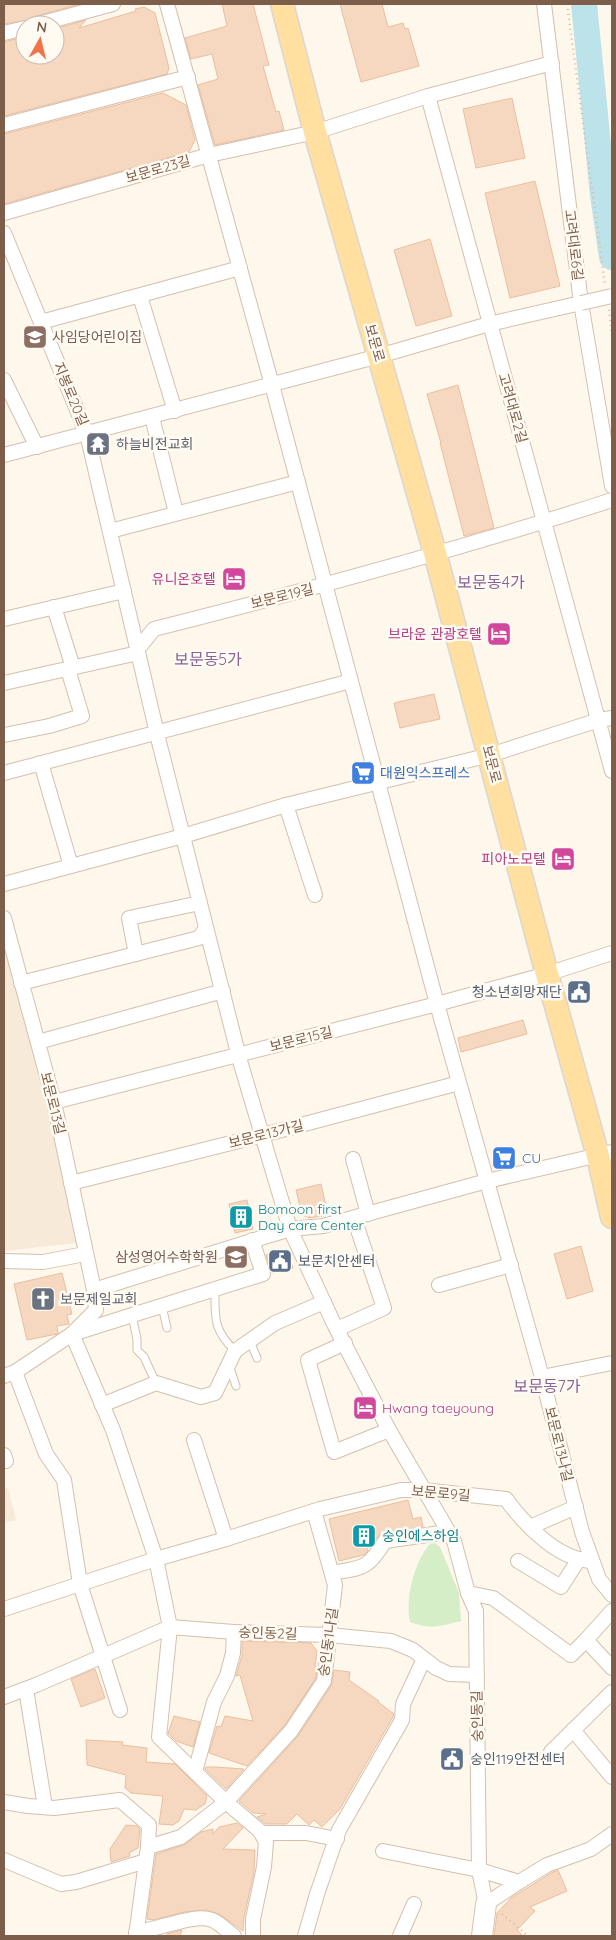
<svg xmlns="http://www.w3.org/2000/svg" width="616" height="1940" font-family="Quicksand,'Noto Sans KR',sans-serif">
<style>
.residential{fill:#f7ead8}
.green{fill:#d5eec7}
.lines{fill:none;stroke-linecap:round;stroke-linejoin:round}
.river{stroke:#bce2ea;stroke-width:26}
.building{fill:#f6d8c0;stroke:#eabf9f}
.lane-casing{stroke:#d3c0ae;stroke-width:9}
.street-casing{stroke:#d3c0ae;stroke-width:16}
.secondary-casing{stroke:#d8c2ae;stroke-width:22}
.primary-casing{stroke:#ddd5d0;stroke-width:25}
.path{stroke:#dcbba2;stroke-width:2.5;stroke-dasharray:1 4;stroke-linecap:butt}
.lane{stroke:#fff;stroke-width:7}
.street{stroke:#fff;stroke-width:14}
.secondary{stroke:#fff;stroke-width:20}
.primary{stroke:#ffe0a1;stroke-width:22}
.street-bridge-casing{stroke:#d3c0ae;stroke-width:16;stroke-linecap:butt}
.street-bridge{stroke:#fff;stroke-width:14}
.labels{text-anchor:middle;dominant-baseline:central;stroke-width:5;stroke-linejoin:round;paint-order:stroke}
.street-label{font-size:14px;fill:#7d5e4a;stroke:#fffbf3}
.education-label{font-size:14px;fill:#785e54;stroke:#fffbf3;text-anchor:start}
.worship-label{font-size:14px;fill:#5b616d;stroke:#fffbf3;text-anchor:start}
.hotel-label{font-size:14px;fill:#b23c85;stroke:#fffbf3;text-anchor:end}
.shop-label{font-size:14px;fill:#366cbe;stroke:#fffbf3;text-anchor:start}
.service-label{font-size:14px;fill:#4e5e75;stroke:#fffbf3;text-anchor:start}
.culture-label{font-size:14px;fill:#0d838f;stroke:#fffbf3;text-anchor:start}
.quarter-label{font-size:16px;fill:#886398;stroke:#fffbf3}
</style>
<rect width="100%" height="100%" fill="#fef7eb"/>
<g class="residential">
<path d="M4,943L86,1242L4,1251Z"/>
<path d="M4,1488H8L16,1520L4,1523Z"/>
</g>
<path class="green" d="M435,1543L440,1547L459,1593L461,1621C440,1626 431,1630 410,1622C405,1599 414,1562 430,1544Z"/>
<g class="lines">
<path class="river" d="M584,4L603,195L612,257"/>
</g>
<g class="building">
<path d="M4,4H80L33,17L28,20L4,24Z"/>
<path d="M222,4H253L269,65L263,66L276,112L279,111L284,130L215,145L198,85L218,79L212,54L191,59L185,38L227,26Z"/>
<path d="M340,4H382L388,27L403,23L405,29L408,28L419,66L361,82Z"/>
<path d="M144,7L155,13L169,68L167,74L4,116V42L23,37L25,55H55V29L86,20L79,28L136,11L135,9Z"/>
<path d="M163,93L186,105L195,140L189,152L4,204V134Z"/>
<path d="M512,98L525,158L476,168L463,109Z"/>
<path d="M535,181L560,286L510,298L485,193Z"/>
<path d="M430,239L452,316L416,326L394,250Z"/>
<path d="M458,385L494,528L464,536L440,443H441L427,394Z"/>
<path d="M434,694L440,719L400,728L394,703Z"/>
<path d="M523,1020L527,1034L461,1052L458,1038Z"/>
<path d="M321,1184L328,1215L309,1218L302,1215L296,1190Z"/>
<path d="M247,1200L253,1229L235,1233L229,1204Z"/>
<path d="M581,1246L593,1291L567,1299L554,1254Z"/>
<path d="M287,1251L293,1268L272,1273L266,1255Z"/>
<path d="M62,1273L72,1314L67,1315L69,1324L57,1326L58,1333L57,1334L27,1340L14,1284Z"/>
<path d="M408,1500L413,1519L421,1517L423,1527L381,1533L375,1540L366,1542L368,1551L364,1555L339,1561L329,1519Z"/>
<path d="M242,1641L311,1643L317,1651L315,1667H317L316,1678L284,1726L247,1766L209,1753L217,1726L221,1727L225,1716L253,1721L240,1675L236,1676L242,1655Z"/>
<path d="M95,1669L105,1698L81,1707L71,1679Z"/>
<path d="M334,1670L350,1672L349,1680L379,1701L378,1702L394,1714L393,1717L340,1809L322,1827L314,1820L309,1825L297,1814L287,1824H266L257,1817L266,1814L253,1813L239,1801L298,1736L331,1686Z"/>
<path d="M174,1716L200,1722L193,1747L176,1741L168,1733Z"/>
<path d="M86,1740L123,1742L122,1745L147,1748L146,1762L175,1764L207,1796L205,1804L196,1810L184,1809L179,1821L173,1825L159,1824L163,1796L131,1793L125,1788L126,1775L87,1765Z"/>
<path d="M206,1767H215L244,1769L226,1789L205,1769Z"/>
<path d="M237,1823L243,1828L223,1849L255,1850L254,1872L244,1917L243,1931L219,1914L206,1910L184,1912L153,1920L147,1919L156,1854L184,1845L201,1832L213,1829V1834L219,1827Z"/>
<path d="M126,1825L137,1826L140,1829L138,1848L129,1853L130,1856L111,1862L110,1849Z"/>
<path d="M558,1870L567,1891L530,1907L535,1911L517,1930L523,1936H494L497,1913L511,1898L551,1873Z"/>
<path d="M182,1930L180,1936H167V1934Z"/>
</g>
<g class="lines">
<defs>
<g id="lane">
<path d="M215,1289C215,1319 213,1329 235,1351"/>
<path d="M162,1306L167,1328"/>
<path d="M132,1315L137,1339V1350L144,1357L156,1383"/>
<path d="M250,1341L257,1358"/>
<path d="M229,1365L236,1386"/>
</g>
<g id="street">
<path d="M167,4L272,385L437,1004L542,1377L582,1532L599,1579L612,1595"/>
<path d="M544,4L581,303L612,486"/>
<path d="M35,25L113,4"/>
<path d="M4,33L25,28"/>
<path d="M428,96C488,322 552,546 612,771"/>
<path d="M4,125L188,77"/>
<path d="M4,213L209,155L315,132L428,96L552,63"/>
<path d="M4,233L87,434L159,742L240,1061L290,1229L334,1324L389,1430L454,1541L468,1593L476,1611L479,1870L486,1904L519,1882L547,1865L591,1849L612,1834"/>
<path d="M140,296L175,411"/>
<path d="M41,322L240,268"/>
<path d="M4,380L37,447"/>
<path d="M152,417L176,513"/>
<path d="M4,455L379,356L489,324L581,303"/>
<path d="M110,531L298,482"/>
<path d="M4,619L124,591"/>
<path d="M137,650L154,629C308,590 461,549 612,500"/>
<path d="M4,683L138,653"/>
<path d="M4,735L49,726L82,716L70,676L71,661L54,607"/>
<path d="M41,763L71,866"/>
<path d="M4,773L351,681"/>
<path d="M286,805L315,895"/>
<path d="M4,884L183,836L286,805L490,755L599,720L612,718"/>
<path d="M4,918L54,1102L94,1290L96,1310L72,1334L15,1372L4,1376"/>
<path d="M136,954L129,918L200,903"/>
<path d="M21,983L199,938L206,928"/>
<path d="M38,1042L223,991"/>
<path d="M54,1102L437,1004L547,974L612,953"/>
<path d="M353,1159L368,1214"/>
<path d="M71,1183L263,1135L459,1083"/>
<path d="M252,1240L263,1274L72,1334L113,1430L156,1559L170,1627L159,1737L226,1802L260,1831L266,1842L264,1867L253,1919V1936"/>
<path d="M4,1261L43,1262L85,1254"/>
<path d="M439,1285L511,1265"/>
<path d="M94,1290L290,1229L323,1226L487,1181L612,1152"/>
<path d="M337,1329L384,1308L354,1218"/>
<path d="M345,1343L308,1360L334,1452L389,1430"/>
<path d="M15,1372L46,1454L64,1480L80,1584L120,1710"/>
<path d="M542,1377L612,1363"/>
<path d="M102,1405L156,1383L201,1397L215,1393L235,1351L275,1323L324,1302"/>
<path d="M194,1440L226,1539"/>
<path d="M4,1455L6,1461"/>
<path d="M530,1527L576,1507"/>
<path d="M518,1561L561,1587L579,1559"/>
<path d="M332,1573C364,1567 367,1570 385,1541L448,1532"/>
<path d="M468,1593L493,1598L571,1655L586,1640L612,1668"/>
<path d="M4,1609L156,1559L226,1539L320,1509L401,1490H423L506,1499C525,1525 558,1560 592,1561"/>
<path d="M586,1640L612,1611"/>
<path d="M26,1689L45,1807"/>
<path d="M4,1697L36,1685L170,1627L234,1632L329,1635L391,1641L413,1650L436,1668L449,1674L477,1675"/>
<path d="M573,1730L612,1777"/>
<path d="M551,1752L612,1692"/>
<path d="M195,1772L214,1702L227,1676L233,1653L234,1632"/>
<path d="M4,1802L28,1806L54,1808L120,1800L149,1825L148,1847L136,1936"/>
<path d="M261,1833H306L337,1839"/>
<path d="M148,1847L181,1837L226,1802L291,1731L324,1681L335,1585L314,1511"/>
<path d="M383,1851L479,1870L519,1882"/>
<path d="M4,1860L61,1884L76,1882L146,1861"/>
<path d="M136,1932C158,1930 194,1913 212,1920C220,1923 227,1931 234,1936"/>
<path d="M305,1936L317,1894L339,1830L402,1720L403,1704L424,1659"/>
<path d="M400,1936L414,1904"/>
</g>
<path id="secondary" d="M482,1936L486,1904"/>
<path id="primary" d="M282,4L315,132L435,553L547,974L598,1156L612,1217"/>
</defs>
<use href="#lane" class="lane-casing"/>
<use href="#street" class="street-casing"/>
<use href="#secondary" class="secondary-casing"/>
<use href="#primary" class="primary-casing"/>
<g class="path">
<path d="M567,4L605,285"/>
<path d="M609,310L612,335"/>
<path d="M502,1914L528,1936"/>
</g>
<use href="#lane" class="lane"/>
<use href="#street" class="street"/>
<use href="#secondary" class="secondary"/>
<use href="#primary" class="primary"/>
<defs>
<path id="street-bridge" d="M581,303L612,296"/>
</defs>
<use href="#street-bridge" class="street-bridge-casing"/>
<use href="#street-bridge" class="street-bridge"/>
</g>
<defs>
<symbol id="school-square" viewBox="-11 -11 22 22"><rect x="-9" y="-9" width="18" height="18" rx="4" fill="#8d6e63" stroke="#fffbf3"/><path d="M0-5L7-2L0 1L-7-2ZM-4 1L0 2.5L4 1V4Q0 6-4 4Z" fill="#fff"/></symbol>
<symbol id="temple-square" viewBox="-11 -11 22 22"><rect x="-9" y="-9" width="18" height="18" rx="4" fill="#6b7280" stroke="#fffbf3"/><path d="M0-6L5-2H3V0L6.5 2.5H4V6H1.5V3h-3V6H-4V2.5H-6.5L-3 0V-2H-5Z" fill="#fff"/></symbol>
<symbol id="hotel-square" viewBox="-11 -11 22 22"><rect x="-9" y="-9" width="18" height="18" rx="4" fill="#d1479c" stroke="#fffbf3"/><path d="M-6-4.5h1.5V1H6V5H4.5V3h-9V5H-6ZM-4 0a1.8 1.8 0 1 1 3.6 0ZM.5 0V-2.5h3Q6-2.5 6 0Z" fill="#fff"/></symbol>
<symbol id="supermarket-square" viewBox="-11 -11 22 22"><rect x="-9" y="-9" width="18" height="18" rx="4" fill="#3f7fe0" stroke="#fffbf3"/><path d="M-6-5.5h2.5l.6 2H6L4.5 2H-2.5L-4.4-4H-6ZM-1.5 3.2a1.3 1.3 0 1 0 .1 0ZM3 3.2a1.3 1.3 0 1 0 .1 0Z" fill="#fff"/></symbol>
<symbol id="civic-square" viewBox="-11 -11 22 22"><rect x="-9" y="-9" width="18" height="18" rx="4" fill="#5c6f8a" stroke="#fffbf3"/><path d="M-.6-6.5H3V-4.5H.6V-3L4-1V1h2V6H-6V1h2V-1L-.6-3ZM-1.2 2.5V6h2.4V2.5Z" fill="#fff"/></symbol>
<symbol id="building-square" viewBox="-11 -11 22 22"><rect x="-9" y="-9" width="18" height="18" rx="4" fill="#0f9aa8" stroke="#fffbf3"/><path d="M-4-6H4V6H1V3H-1V6H-4ZM-2.5-4.3h1.7v1.8h-1.7ZM.8-4.3h1.7v1.8H.8ZM-2.5-1h1.7V.8h-1.7ZM.8-1h1.7V.8H.8Z" fill="#fff"/></symbol>
<symbol id="church-square" viewBox="-11 -11 22 22"><rect x="-9" y="-9" width="18" height="18" rx="4" fill="#6b7280" stroke="#fffbf3"/><path d="M-1.2-6h2.4v3.5h3.3v2.4h-3.3V6h-2.4V-.1h-3.3v-2.4h3.3Z" fill="#fff"/></symbol>
</defs>
<g fill-rule="evenodd">
<use href="#school-square" x="21" y="323" width="28" height="28"/>
<use href="#temple-square" x="84" y="430" width="28" height="28"/>
<use href="#hotel-square" x="220" y="565" width="28" height="28"/>
<use href="#hotel-square" x="485" y="620" width="28" height="28"/>
<use href="#supermarket-square" x="349" y="759" width="28" height="28"/>
<use href="#hotel-square" x="549" y="845" width="28" height="28"/>
<use href="#civic-square" x="565" y="978" width="28" height="28"/>
<use href="#supermarket-square" x="490" y="1144" width="28" height="28"/>
<use href="#building-square" x="227" y="1203" width="28" height="28"/>
<use href="#school-square" x="222" y="1243" width="28" height="28"/>
<use href="#civic-square" x="266" y="1247" width="28" height="28"/>
<use href="#church-square" x="29" y="1285" width="28" height="28"/>
<use href="#hotel-square" x="351" y="1394" width="28" height="28"/>
<use href="#building-square" x="350" y="1522" width="28" height="28"/>
<use href="#civic-square" x="438" y="1745" width="28" height="28"/>
</g>
<g class="labels">
<g class="street-label">
<text transform="translate(158 169) rotate(-16)">보문로23길</text>
<text transform="translate(574 245) rotate(83)">고려대로6길</text>
<text transform="translate(375 343) rotate(74)">보문로</text>
<text transform="translate(71 394) rotate(67)">지봉로20길</text>
<text transform="translate(513 408) rotate(74)">고려대로2길</text>
<text transform="translate(282 596) rotate(-14)">보문로19길</text>
<text transform="translate(492 764) rotate(75)">보문로</text>
<text transform="translate(301 1039) rotate(-14)">보문로15길</text>
<text transform="translate(53 1103) rotate(76)">보문로13길</text>
<text transform="translate(266 1134) rotate(-14)">보문로13가길</text>
<text transform="translate(559 1444) rotate(76)">보문로13나길</text>
<text transform="translate(441 1493) rotate(5)">보문로9길</text>
<text transform="translate(268 1633) rotate(2)">숭인동2길</text>
<text transform="translate(328 1642) rotate(-82)">숭인동1나길</text>
<text transform="translate(477 1716) rotate(-91)">숭인동길</text>
</g>
<g class="education-label">
<text x="52" y="337">사임당어린이집</text>
<text x="218" y="1257" text-anchor="end">삼성영어수학학원</text>
</g>
<g class="worship-label">
<text x="116" y="444">하늘비전교회</text>
<text x="60" y="1299">보문제일교회</text>
</g>
<g class="hotel-label">
<text x="216" y="579">유니온호텔</text>
<text x="482" y="634">브라운 관광호텔</text>
<text x="546" y="859">피아노모텔</text>
<text x="382" y="1408" text-anchor="start">Hwang taeyoung</text>
</g>
<g class="shop-label">
<text x="380" y="773">대원익스프레스</text>
<text x="522" y="1158">CU</text>
</g>
<g class="service-label">
<text x="562" y="992" text-anchor="end">청소년희망재단</text>
<text x="298" y="1261">보문치안센터</text>
<text x="470" y="1759">숭인119안전센터</text>
</g>
<g class="culture-label">
<text x="258" y="1209">Bomoon first<tspan x="258" dy="16">Day care Center</tspan></text>
<text x="382" y="1536">숭인에스하임</text>
</g>
<g class="quarter-label">
<text x="491" y="582">보문동4가</text>
<text x="208" y="659">보문동5가</text>
<text x="547" y="1386">보문동7가</text>
</g>
</g>
<rect width="616" height="1940" fill="none" stroke="#7d5e4a" stroke-width="10"/>
<g transform="translate(40 40) rotate(8)"><circle r="24" fill="#fffbf3" stroke="#cbbcaf"/>
<path d="M0-4L9 19L0 12L-9 19Z" fill="#f07448"/>
<text y="-8" font-size="14" font-weight="bold" text-anchor="middle" fill="#7d5e4a">N</text>
</g>
</svg>
